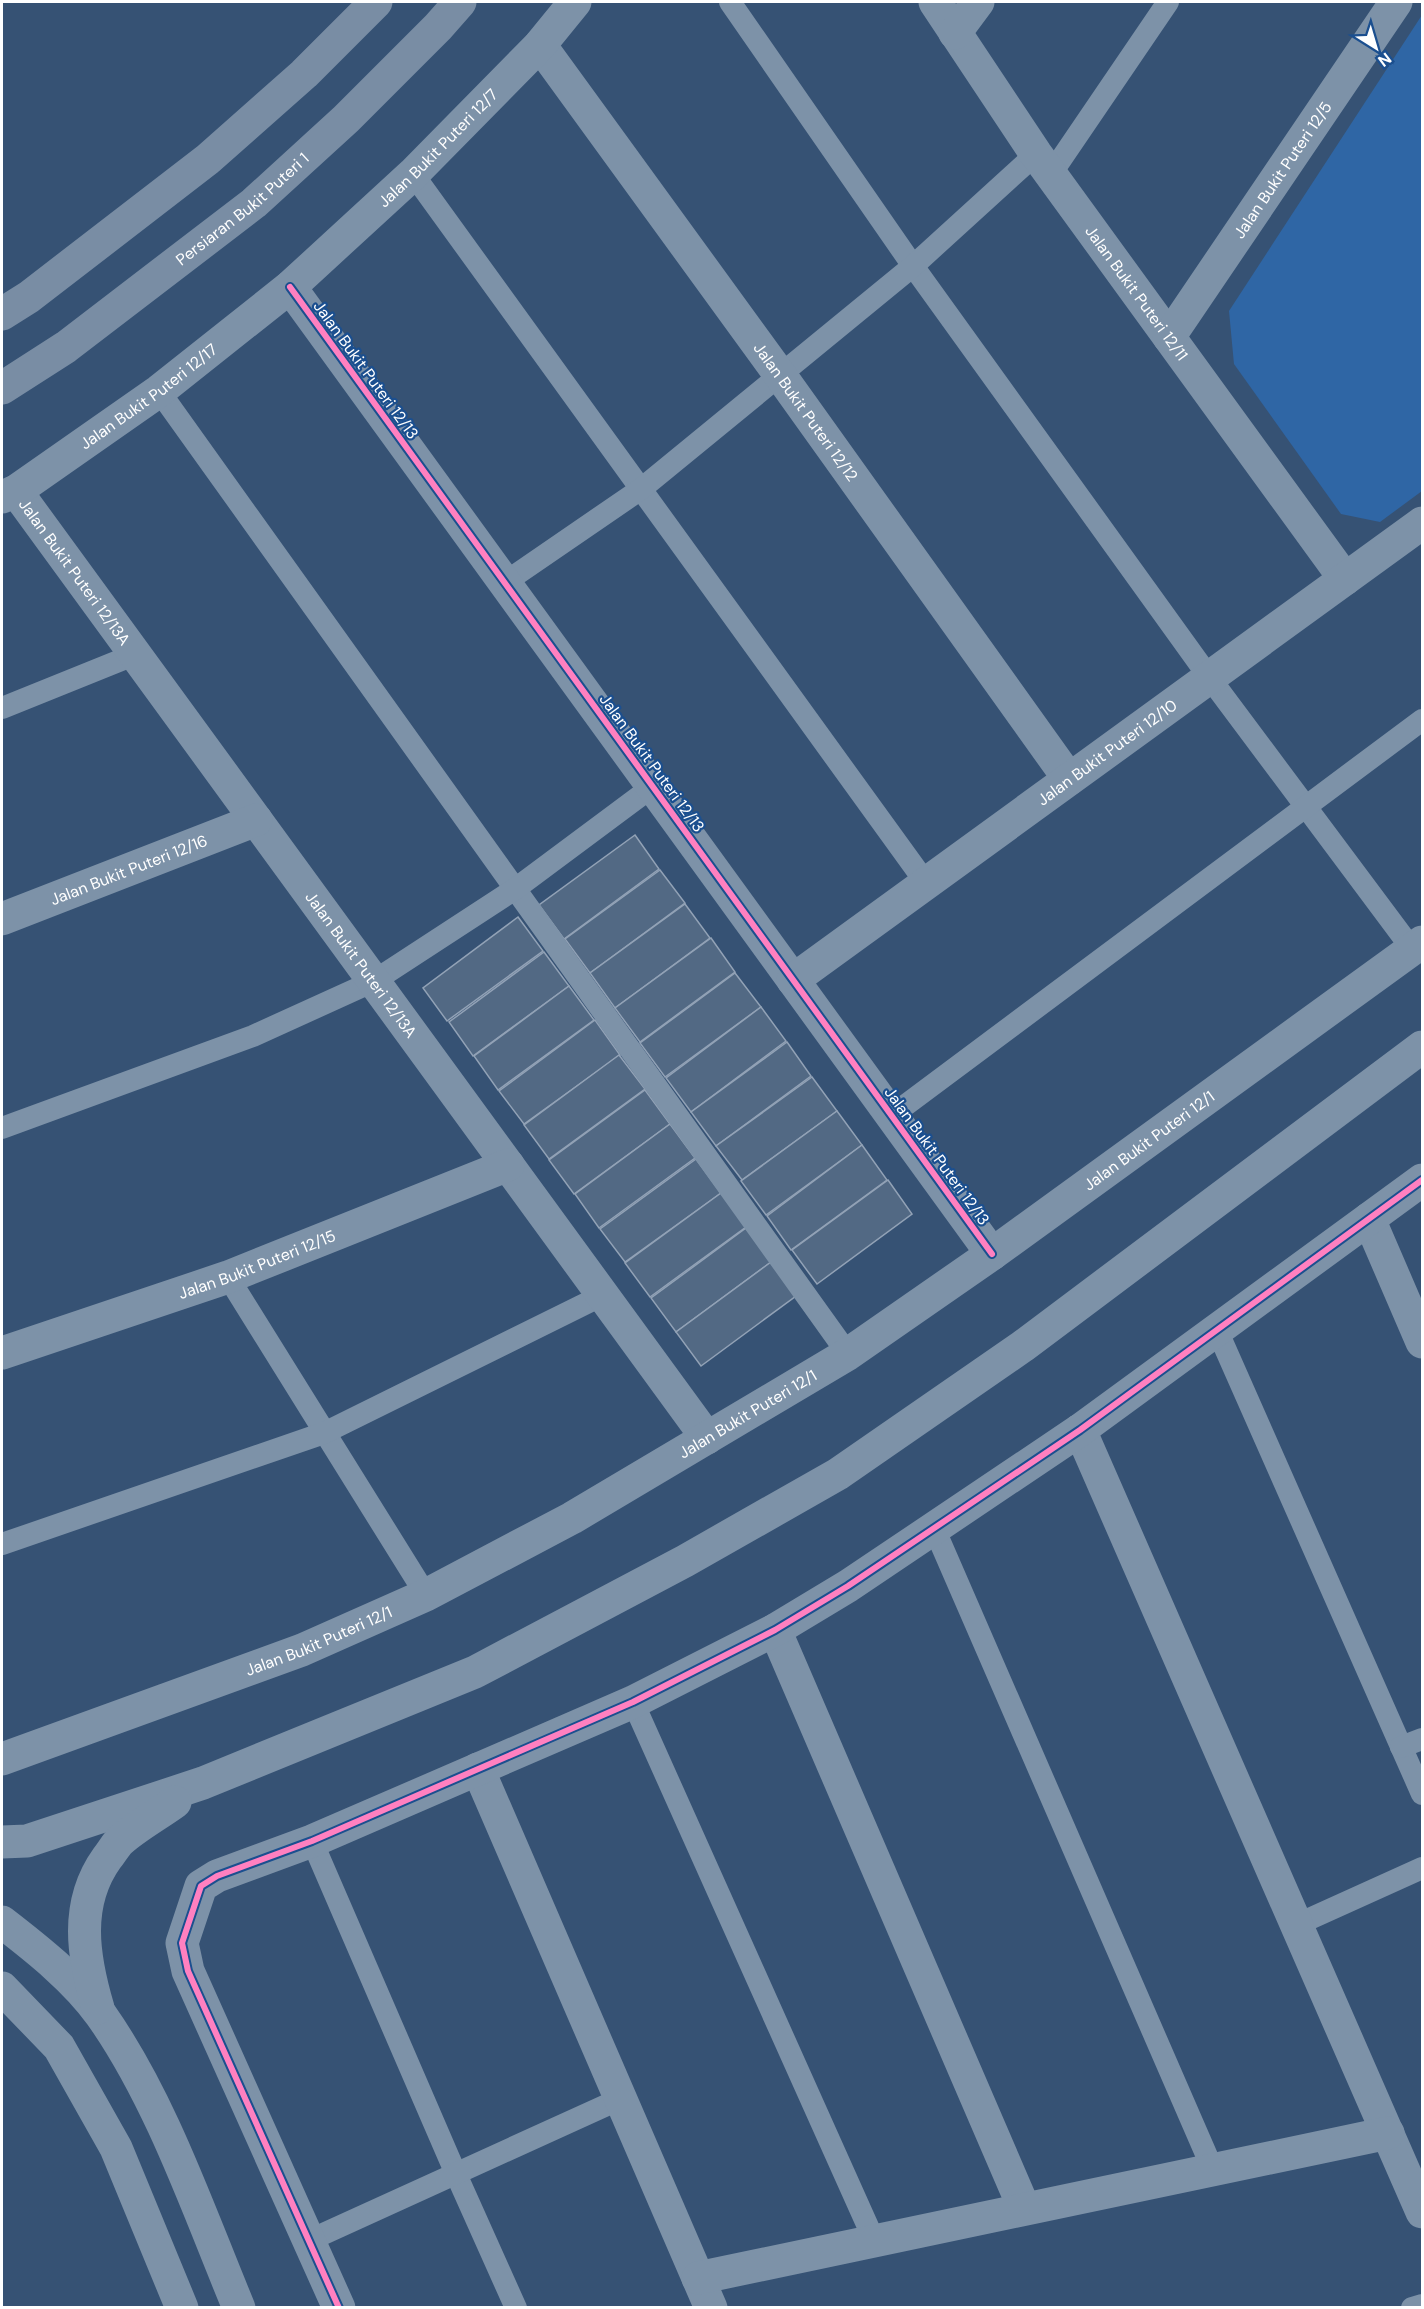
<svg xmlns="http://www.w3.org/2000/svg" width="1424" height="2309" font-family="'DM Sans',sans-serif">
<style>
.green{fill:#2f66a5}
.building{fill:#526984;stroke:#92a2b6;stroke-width:1.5}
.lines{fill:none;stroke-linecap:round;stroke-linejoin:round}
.lane{stroke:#7d92a8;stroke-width:22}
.street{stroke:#7d92a8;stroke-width:33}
.secondary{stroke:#798da4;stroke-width:33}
.cycleway-casing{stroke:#1b4f8f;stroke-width:10}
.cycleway{stroke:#ff80c0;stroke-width:6}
.labels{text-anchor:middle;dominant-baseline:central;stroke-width:4.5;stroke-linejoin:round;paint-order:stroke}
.street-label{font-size:16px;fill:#fff;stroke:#1b4f8f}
</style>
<rect width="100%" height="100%" fill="#365274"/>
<path class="green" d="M1422,15V491L1380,522L1341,514L1234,364L1229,311Z"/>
<g class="building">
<path d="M635,835L659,869L564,939L539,905Z"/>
<path d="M660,870L685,903L590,973L565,939Z"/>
<path d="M685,904L710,938L615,1008L590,973Z"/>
<path d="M518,917L543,951L447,1021L423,988Z"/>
<path d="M711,938L735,972L640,1042L615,1008Z"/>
<path d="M544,952L569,986L473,1056L449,1022Z"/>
<path d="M735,973L761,1007L665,1077L640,1043Z"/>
<path d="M569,986L594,1020L498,1090L474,1056Z"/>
<path d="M761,1007L786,1041L691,1112L666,1078Z"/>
<path d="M595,1020L620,1055L524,1124L499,1091Z"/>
<path d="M787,1042L811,1076L716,1146L691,1112Z"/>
<path d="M619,1055L645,1089L549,1159L524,1125Z"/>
<path d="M812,1077L837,1111L742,1180L716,1146Z"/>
<path d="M645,1090L670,1124L574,1194L549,1160Z"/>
<path d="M837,1111L862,1145L766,1215L741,1181Z"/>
<path d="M670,1124L695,1158L599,1228L575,1194Z"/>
<path d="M862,1145L887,1180L791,1250L767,1216Z"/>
<path d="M696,1159L721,1193L625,1262L600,1229Z"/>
<path d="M888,1180L912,1214L817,1284L792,1250Z"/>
<path d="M721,1193L746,1227L650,1297L625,1263Z"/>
<path d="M746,1228L771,1262L676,1332L651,1298Z"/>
<path d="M771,1262L796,1296L701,1366L676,1332Z"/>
</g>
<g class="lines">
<g class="lane">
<path d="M730,2L913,266L1209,677L1412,949"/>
<path d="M413,174L926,883"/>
<path d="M1051,174L1168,2"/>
<path d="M159,391L848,1354"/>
<path d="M504,583L641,489L913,266L1036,154"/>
<path d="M2,708L136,654"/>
<path d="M891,1116L1422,720"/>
<path d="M2,1128L253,1036L374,981L515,889L652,787"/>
<path d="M228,1277L426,1595"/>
<path d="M1217,1330L1422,1794"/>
<path d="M934,1528L1213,2170"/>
<path d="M2,1544L324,1433L603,1295"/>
<path d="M633,1702L874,2240"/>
<path d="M1401,1747L1422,1739"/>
<path d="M312,1841L456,2174L516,2308"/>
<path d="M1296,1925L1422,1868"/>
<path d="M310,2240L620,2099"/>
<path d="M1412,2308L1422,2305"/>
</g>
<g class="street">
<path id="s1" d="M935,2L1036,154L1345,579"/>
<path d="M955,33L978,2"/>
<path id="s2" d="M540,45L780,375L1069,779"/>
<path d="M290,287L992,1254"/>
<path id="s3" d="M1169,337L1396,2"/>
<path id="s4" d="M16,491L707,1438"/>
<path id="s5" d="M2,497L16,491L159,391L290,287L413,174L540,45L575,2"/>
<path id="s6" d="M2,919L256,820"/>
<path id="s7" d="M793,980L1422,523"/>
<path d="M1369,1219L1422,1342"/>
<path id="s8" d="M2,1353L228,1277L508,1165"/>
<path d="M1080,1430L1422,2212"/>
<path d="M775,1630L1024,2208"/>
<path id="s9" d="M2,1759L302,1650L426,1595L572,1518L848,1354L992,1254L1422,942"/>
<path d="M478,1769L711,2308"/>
<path d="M2,1842L27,1841L203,1783L475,1672L685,1561L838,1474L1023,1346L1422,1047"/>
<path d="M2,1922C37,1949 75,1979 101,2015C161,2100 199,2212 239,2308"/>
<path d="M2,1988L59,2047L116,2148L182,2308"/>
<path d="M98,2008C83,1957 74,1904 107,1858C112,1852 116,1844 121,1840C137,1826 157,1815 175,1802"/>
<path d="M698,2278L1388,2133"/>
<path d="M339,2308L188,1971L182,1943L201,1886L217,1876L312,1841L633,1702L775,1630L848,1586L1080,1430L1422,1180"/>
</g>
<g class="secondary">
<path d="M2,314L29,297L208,159L304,74L376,2"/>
<path id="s10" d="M2,388L66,347L254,203L346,119L438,27L460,2"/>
</g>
<defs>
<g id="cycleway">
<path d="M290,287L992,1254"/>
<path d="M339,2308L188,1971L182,1943L201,1886L217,1876L312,1841L633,1702L775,1630L848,1586L1080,1430L1422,1180"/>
</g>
</defs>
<use href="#cycleway" class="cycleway-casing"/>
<use href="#cycleway" class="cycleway"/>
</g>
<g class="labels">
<g class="street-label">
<text stroke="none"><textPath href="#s5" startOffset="560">Jalan Bukit Puteri 12/7</textPath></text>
<text stroke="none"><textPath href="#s3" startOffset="202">Jalan Bukit Puteri 12/5</textPath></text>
<text stroke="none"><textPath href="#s10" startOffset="300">Persiaran Bukit Puteri 1</textPath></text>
<text stroke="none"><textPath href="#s1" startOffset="354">Jalan Bukit Puteri 12/11</textPath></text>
<text transform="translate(366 370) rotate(54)">Jalan Bukit Puteri 12/13</text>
<text stroke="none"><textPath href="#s5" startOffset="178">Jalan Bukit Puteri 12/17</textPath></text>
<text stroke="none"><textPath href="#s2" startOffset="453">Jalan Bukit Puteri 12/12</textPath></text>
<text stroke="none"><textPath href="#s4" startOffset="100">Jalan Bukit Puteri 12/13A</textPath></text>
<text stroke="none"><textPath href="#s7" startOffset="388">Jalan Bukit Puteri 12/10</textPath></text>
<text transform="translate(652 763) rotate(54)">Jalan Bukit Puteri 12/13</text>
<text stroke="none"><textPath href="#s6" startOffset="136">Jalan Bukit Puteri 12/16</textPath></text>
<text stroke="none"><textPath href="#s4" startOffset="586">Jalan Bukit Puteri 12/13A</textPath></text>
<text stroke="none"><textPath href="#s9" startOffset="1310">Jalan Bukit Puteri 12/1</textPath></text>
<text transform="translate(937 1156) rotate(54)">Jalan Bukit Puteri 12/13</text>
<text stroke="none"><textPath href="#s8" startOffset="270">Jalan Bukit Puteri 12/15</textPath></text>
<text stroke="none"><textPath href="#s9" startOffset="824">Jalan Bukit Puteri 12/1</textPath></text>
<text stroke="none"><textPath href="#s9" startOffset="338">Jalan Bukit Puteri 12/1</textPath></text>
</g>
</g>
<rect width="1424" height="2309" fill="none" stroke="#ffffff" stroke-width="6"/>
<g transform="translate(1376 48) rotate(143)" stroke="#1b4f8f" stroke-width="4.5" paint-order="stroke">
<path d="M0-4.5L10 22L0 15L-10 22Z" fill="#ffffff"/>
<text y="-9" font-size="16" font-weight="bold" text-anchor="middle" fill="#ffffff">N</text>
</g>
</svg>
